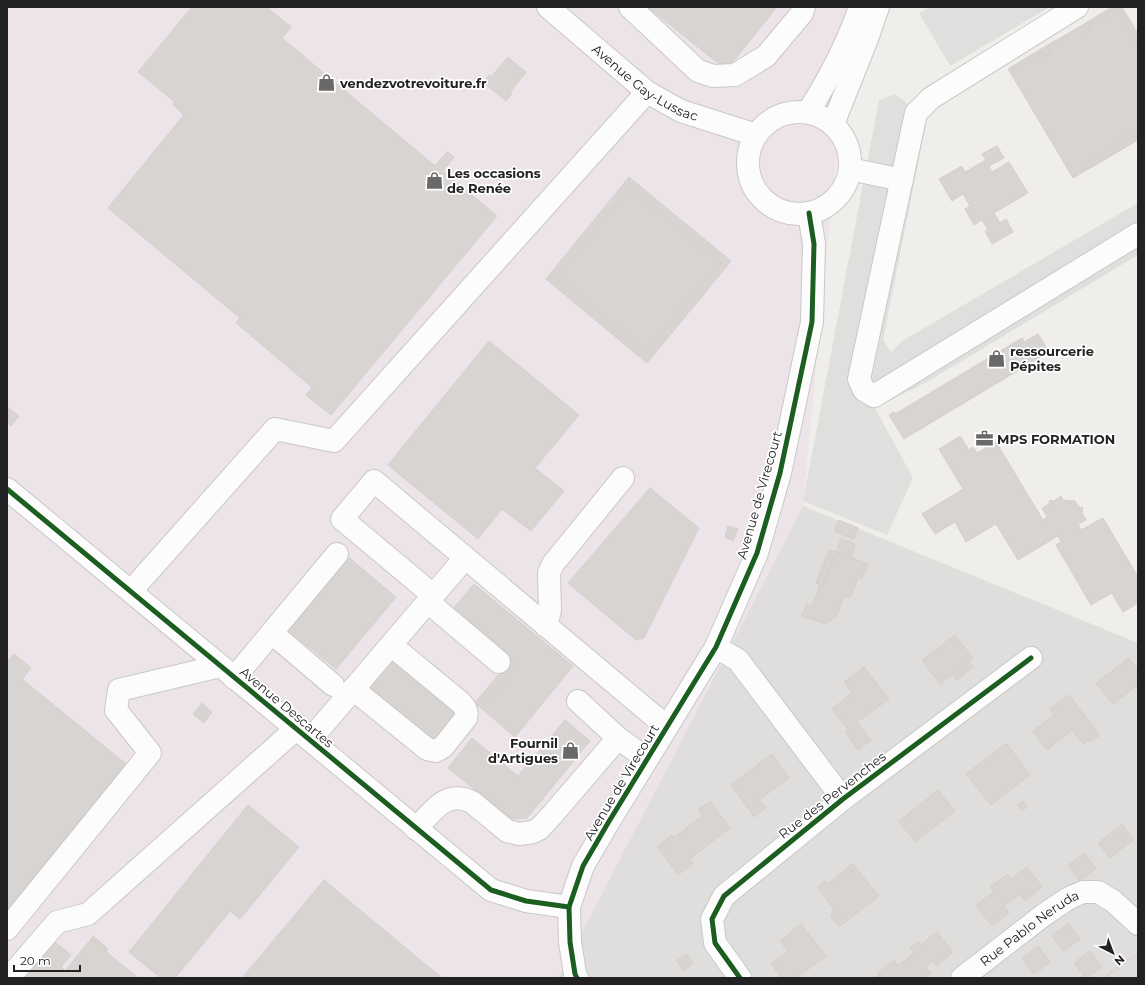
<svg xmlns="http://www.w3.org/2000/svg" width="1145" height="985" font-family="Montserrat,sans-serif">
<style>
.residential{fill:#dfdedc}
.industrial{fill:#ede4e9}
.parking{fill:#e0dfde}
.building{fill:#d7d4d2;stroke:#d3d0cc}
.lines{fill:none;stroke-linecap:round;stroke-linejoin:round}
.minor-casing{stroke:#c9c8c7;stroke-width:24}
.path{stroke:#dccecd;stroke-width:2.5;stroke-dasharray:2 2;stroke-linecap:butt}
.minor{stroke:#fdfcfc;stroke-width:22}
.cycleway-casing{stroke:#fff;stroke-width:8}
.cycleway{stroke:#1b5e20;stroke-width:5}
.labels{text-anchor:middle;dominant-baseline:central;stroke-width:3.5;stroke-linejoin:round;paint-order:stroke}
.street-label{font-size:13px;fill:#222;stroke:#fff}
.poi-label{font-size:13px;font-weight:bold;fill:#222;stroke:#fff;text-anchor:start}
</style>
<rect width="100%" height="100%" fill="#f0eeeb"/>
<path class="residential" d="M803,506L1138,643V978H558Z"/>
<path class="industrial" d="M7,7H878L835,165L803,506L558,978H7Z"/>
<g class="parking">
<path d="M930,7H1050L950,66L919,13Z"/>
<path d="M895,94L927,119L883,340L891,352L902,341L1138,203V255L927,382L875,408L913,478L887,535L803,501L879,100Z"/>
</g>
<g class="building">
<path d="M192,7H270L269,9L291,27L282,38L435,166L447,152L454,157L443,171L497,216L331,415L306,395L312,387L236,323L240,318L108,208L184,115L173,105L175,102L138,72Z"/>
<path d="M648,7H777L732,63L719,64Z"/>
<path d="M1112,7H1122L1138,34V45L1116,9L1088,26L1089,29L1084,32L1081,26Z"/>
<path d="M1116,9L1138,45V137H1134L1127,134L1122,137L1125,140L1082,166L1085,171L1073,178L1010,72L1042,53L1044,56L1050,53L1046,46L1081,26L1084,32L1089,29L1088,26Z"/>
<path d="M1046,46L1050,53L1044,56L1042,53L1010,72L1008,69Z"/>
<path d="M508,57L526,72L510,92L512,93L506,101L483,82L489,75L491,77Z"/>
<path d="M1127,134L1134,137H1138V140L1085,171L1082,166L1125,140L1122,137Z"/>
<path d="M997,146L1004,158L989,166L992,172L1009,162L1028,193L994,213L1000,223L1006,219L1013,232L992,244L985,231L988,230L982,220L974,225L965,209L970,206L963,194L952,201L939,179L962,166L965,172L986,160L982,154Z"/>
<path d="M629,177L630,187L556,278L546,279Z"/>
<path d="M629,177L731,261L647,363L546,279L556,278L647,352L721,262L630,187Z"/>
<path d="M630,187L721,262L647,352L556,278Z"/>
<path d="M1038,334L1049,352L904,439L889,415L894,412L895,414L1022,338L1024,342Z"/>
<path d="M489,341L579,415L535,468L564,491L531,531L502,509L478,539L388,465Z"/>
<path d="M7,407L19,416L11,426L7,422Z"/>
<path d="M960,436L969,450L973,447L977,453L996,442L1043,520L1047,517L1042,508L1049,504L1050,500L1054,501L1061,496L1063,500L1072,501L1074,500L1079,507L1083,508L1082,513L1086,520L1078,524L1081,530L1103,518L1138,577V603L1123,612L1112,593L1091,605L1056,545L1061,542L1058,536L1018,560L996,524L966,542L955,522L935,534L922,514L963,489L939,449Z"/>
<path d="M650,488L699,528L644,638L636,640L568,583Z"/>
<path d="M839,520L858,528L854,539L834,531Z"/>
<path d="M728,526L738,529L733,541L725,537Z"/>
<path d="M841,539L855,544L851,558L836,552Z"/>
<path d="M829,550L836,552L823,585L816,583Z"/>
<path d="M836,552L868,564L862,579L858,578L850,598L844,596L837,616L825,624L802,616L807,604L812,606L820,584L823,585Z"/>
<path d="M347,556L396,597L336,669L287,629Z"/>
<path d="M474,584L573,666L515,737L481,708L518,664L452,610Z"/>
<path d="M955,635L973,659L940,684L922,660Z"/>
<path d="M14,654L31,668L22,679L126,764L7,909V662Z"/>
<path d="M390,656L460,714L433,745L364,688Z"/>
<path d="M512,658L518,664L481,708L475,703Z"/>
<path d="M1129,658L1138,671V685L1113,704L1096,683Z"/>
<path d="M969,662L973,667L957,680L953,674Z"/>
<path d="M864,667L889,699L857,722L871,740L858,750L845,732L848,729L832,709L852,693L844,682Z"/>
<path d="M1069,695L1100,735L1090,742L1088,740L1083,744L1072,730L1047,750L1033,731L1054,715L1050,709Z"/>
<path d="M202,703L207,708L198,718L193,714Z"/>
<path d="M207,708L212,712L204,723L198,718Z"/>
<path d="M565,720L590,741L527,818L511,819L448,768L472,738L518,776Z"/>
<path d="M1006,743L1030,775L991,805L966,774Z"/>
<path d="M772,754L789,778L759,800L766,808L754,817L731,785Z"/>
<path d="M938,790L955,811L915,842L899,821Z"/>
<path d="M710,801L730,828L690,859L693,863L678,875L657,846L672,835L674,838L702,816L698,810Z"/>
<path d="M1023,801L1027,807L1022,811L1017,805Z"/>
<path d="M248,805L299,847L240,919L230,911L175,978H161L129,952Z"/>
<path d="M1122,824L1133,840L1110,858L1098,843Z"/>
<path d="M1084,853L1096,868L1080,881L1068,865Z"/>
<path d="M853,863L856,868L842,879L839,875Z"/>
<path d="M1027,867L1042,887L1025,901L1020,894L1004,906L1009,913L992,926L976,905L994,892L990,887L1008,874L1011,879Z"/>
<path d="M856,868L879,896L839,927L831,917L833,908L817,887L825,881L827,884L839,875L842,879Z"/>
<path d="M324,880L442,978H242Z"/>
<path d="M1068,923L1080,939L1064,951L1052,936Z"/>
<path d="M801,924L826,956L796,978H782L771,964L788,951L780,941Z"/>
<path d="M937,932L953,952L937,966L932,961L925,967L931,973L925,978H875L879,975L878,973L894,960L898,966L914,953L910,948L919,942L921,945Z"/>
<path d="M93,936L108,949L106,951L91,939Z"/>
<path d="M51,939L71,955L61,967L65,971L91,939L138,978H18Z"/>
<path d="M1038,946L1050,962L1034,974L1022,959Z"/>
<path d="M1090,951L1102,967L1087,978H1085L1074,963Z"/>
<path d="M686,954L693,963L684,971L676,961Z"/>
</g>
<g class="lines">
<defs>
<g id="minor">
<path id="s1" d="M548,7L647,92L681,111L756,135"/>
<path d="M630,7L698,71L713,76L735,75L766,56L802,13L804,7"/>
<path d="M1077,7L931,98L916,113L859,379L864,390L874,396L1138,234"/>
<path d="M808,112C829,79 847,45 860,7"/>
<circle cx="799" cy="163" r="51"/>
<path d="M833,124L867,39L878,7"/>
<path d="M850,169L902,180"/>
<path d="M7,489L491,890L526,901L569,907"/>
<path d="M131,591L275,429L334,441L647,92"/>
<path d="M433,595L342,519L374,481L667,727"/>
<path d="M428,602L499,662"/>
<path d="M546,626L550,610L549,573L553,564L623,478"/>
<path d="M272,633L333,685"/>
<path d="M716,647L738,660L843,799"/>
<path d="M234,678L337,554"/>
<path d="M353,689L427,749L436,751L443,747L466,718C468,711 465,707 460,702L391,645"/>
<path d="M578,701L618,738L647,759"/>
<path d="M310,740L465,558"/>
<path d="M416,829C432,812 446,789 472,802L507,831L519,834L533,832L539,829L552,815L618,738"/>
<path d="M7,929L150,753L116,710L119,690L220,666"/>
<path d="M9,978L57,922L88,914L296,729"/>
<path d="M577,978L575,974L570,942L569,907L583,866L608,823L716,647L757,553L780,473L812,322L814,244L809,213"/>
<path d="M740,978L715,943L712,919L724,896L843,799L1031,658"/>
<path id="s2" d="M962,978L1045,914L1069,898L1083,892H1098L1113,901L1138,924"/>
</g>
</defs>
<use href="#minor" class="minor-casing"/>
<path class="path" d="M1104,978L1138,953"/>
<use href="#minor" class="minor"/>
<defs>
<g id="cycleway">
<path d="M7,489L491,890L526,901L569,907"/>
<path d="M577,978L575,974L570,942L569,907L583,866L608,823L716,647L757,553L780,473L812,322L814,244L809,213"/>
<path d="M740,978L715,943L712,919L724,896L843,799L1031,658"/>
</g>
</defs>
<use href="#cycleway" class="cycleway-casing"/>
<use href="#cycleway" class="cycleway"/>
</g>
<defs>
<symbol id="shop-bare" viewBox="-9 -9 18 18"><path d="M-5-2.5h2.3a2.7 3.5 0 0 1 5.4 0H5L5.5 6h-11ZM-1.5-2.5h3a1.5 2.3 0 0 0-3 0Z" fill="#6a6968" stroke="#fff" stroke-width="2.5" paint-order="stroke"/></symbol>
<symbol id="office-bare" viewBox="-9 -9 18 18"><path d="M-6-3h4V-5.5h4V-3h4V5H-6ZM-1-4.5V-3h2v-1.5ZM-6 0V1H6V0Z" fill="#6a6968" stroke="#fff" stroke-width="2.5" paint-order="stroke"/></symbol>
</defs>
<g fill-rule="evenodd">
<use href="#shop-bare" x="314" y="70" width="25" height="25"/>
<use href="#shop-bare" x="422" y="168" width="25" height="25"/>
<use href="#shop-bare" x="984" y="346" width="25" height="25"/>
<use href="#office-bare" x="972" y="426" width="25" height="25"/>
<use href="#shop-bare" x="558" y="738" width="25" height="25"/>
</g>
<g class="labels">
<g class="street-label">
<text stroke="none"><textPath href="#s1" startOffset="124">Avenue Gay-Lussac</textPath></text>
<text transform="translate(759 495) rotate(-74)">Avenue de Virecourt</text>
<text transform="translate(287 707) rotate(40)">Avenue Descartes</text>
<text transform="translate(621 782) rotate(-59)">Avenue de Virecourt</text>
<text transform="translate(832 795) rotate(-38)">Rue des Pervenches</text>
<text stroke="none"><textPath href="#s2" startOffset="84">Rue Pablo Neruda</textPath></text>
</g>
<g class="poi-label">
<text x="340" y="83">vendezvotrevoiture.fr</text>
<text x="447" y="173">Les occasions<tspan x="447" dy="15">de Renée</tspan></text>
<text x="1010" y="351">ressourcerie<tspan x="1010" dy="15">Pépites</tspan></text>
<text x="997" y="439">MPS FORMATION</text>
<text x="558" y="743" text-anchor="end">Fournil<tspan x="558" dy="15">d'Artigues</tspan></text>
</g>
</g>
<rect width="1145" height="985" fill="none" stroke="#222222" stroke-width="16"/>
<g transform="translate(1113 953) rotate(138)" stroke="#ffffff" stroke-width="3" paint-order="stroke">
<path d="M0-3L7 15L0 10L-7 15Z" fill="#222222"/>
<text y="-6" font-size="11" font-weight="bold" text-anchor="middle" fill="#222222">N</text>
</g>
<path d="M14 965v6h66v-6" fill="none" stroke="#222222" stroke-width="2"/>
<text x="20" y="965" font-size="12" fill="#222222" stroke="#ffffff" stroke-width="3" paint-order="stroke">20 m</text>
</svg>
